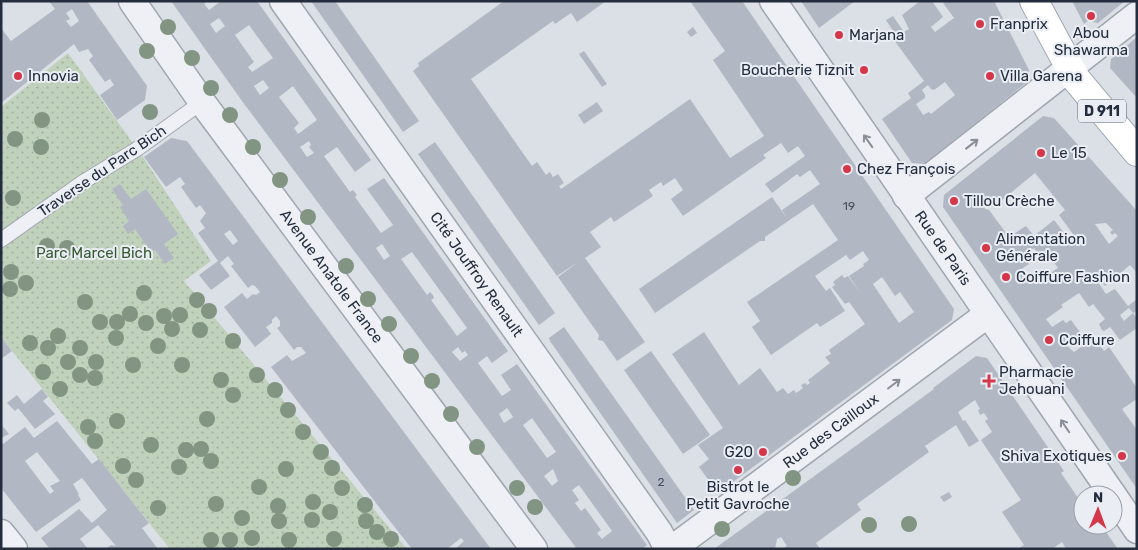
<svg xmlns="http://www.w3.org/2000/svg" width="1138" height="550" font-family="Rubik,sans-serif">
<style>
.grass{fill:url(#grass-dots)}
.building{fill:#b2b8c3;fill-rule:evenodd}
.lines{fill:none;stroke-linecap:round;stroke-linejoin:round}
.lane-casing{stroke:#a0a6b0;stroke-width:16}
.street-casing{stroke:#a0a6b0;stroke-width:29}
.primary-casing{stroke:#9aa3b3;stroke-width:30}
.lane{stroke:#eef0f5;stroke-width:14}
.street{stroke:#eef0f5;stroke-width:26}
.primary{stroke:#fff;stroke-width:28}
.tree{fill:#819582}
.oneway{stroke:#898e99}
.poi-dot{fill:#d43749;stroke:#eaeef4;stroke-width:2}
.labels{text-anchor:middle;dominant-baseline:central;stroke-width:4;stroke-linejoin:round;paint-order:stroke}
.number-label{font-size:12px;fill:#48505e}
.shield{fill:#eaeef4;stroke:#5f6774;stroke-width:1}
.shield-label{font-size:14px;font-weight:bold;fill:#242d3d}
.poi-label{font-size:15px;fill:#242d3d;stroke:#eaeef4;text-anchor:start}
.street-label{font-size:15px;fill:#242d3d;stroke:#eaeef4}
.park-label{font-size:15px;fill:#375931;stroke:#eaeef4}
</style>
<defs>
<pattern id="grass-dots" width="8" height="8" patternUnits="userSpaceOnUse" patternTransform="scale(1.25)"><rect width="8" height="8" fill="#c0d1bc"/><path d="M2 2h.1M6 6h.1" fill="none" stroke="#a5b4a2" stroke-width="1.8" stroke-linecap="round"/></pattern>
</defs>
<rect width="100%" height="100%" fill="#dbdfe6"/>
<path class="grass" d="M68,53L143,157L211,261L184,281L407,549H170L1,337V107Z"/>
<g class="building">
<path d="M49,1H87L147,86L145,100L117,120L100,95L114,85L110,79L105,82L89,60L93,56L88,49L79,52L74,44L1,103V28L11,41L55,9ZM72,9L79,21L71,27L66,21L70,19L66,13Z"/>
<path d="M171,1H208L204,4L209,10L221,1H257L371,160L355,172L337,147L324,156L350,192L353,190L357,195L355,197L381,233L393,225L367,189L384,178L508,351L492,363L487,356L478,363L502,396L511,390L501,375L517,364L647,545L642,549H577L242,101ZM219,18L225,26L216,33L210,24ZM249,25L273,58L252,72L248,67L254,62L235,35ZM263,80L269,88L260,95L254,86ZM293,86L317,120L298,134L294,128L299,123L279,97ZM309,141L311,145L309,147L314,153L307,157L300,147ZM382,244L390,256L384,260L376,248ZM412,252L467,328L457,336L431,300L434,298L433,295L430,292L427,295L401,259ZM458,347L462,353L465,351L468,355L460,361L452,352ZM507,408L513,417L504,423L499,414ZM532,418L556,452L547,458L523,425ZM553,469L558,481L552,486L544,476ZM579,485L612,531L602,539L597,533L601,530L585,508L581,511L575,503L579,500L572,490Z"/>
<path d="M311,1H335L419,121L403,132Z"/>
<path d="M504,1H606L577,22L571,13L555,24L553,21L471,79L532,166L537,162L546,175L550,172L553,177L558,174L564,183L559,186L561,189L690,99L730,158L764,136L713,60L725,51L690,1H742L954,309L952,320L718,493L699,467L709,459L698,445L723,428L672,354L704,332L739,385L760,368L777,392L783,388L788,394L794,390L796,393L803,388L801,385L805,383L807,385L810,383L808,380L830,363L825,357L831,354L829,350L865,324L849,302L845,304L832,287L835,285L833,282L842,275L844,278L848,276L860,293L849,276L864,266L863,264L869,260L863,251L850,260L846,255L815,276L826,291L830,288L845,311L820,327L817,323L771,355L752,327L760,321L747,302L838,240L813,204L765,237V241H760L655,313L639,289L772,197L786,217L782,210L820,184L810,170L800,177L797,174L772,193L765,184L805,156L798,146L788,153L781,143L763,155L766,158L683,216L671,199L683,190L675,178L663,186L661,182L649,190L653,196L614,222L611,217L590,232L601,247L585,258L645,342L617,361L603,341L598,340L599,335L558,277L578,262L557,276L413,71L419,66L418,63ZM882,277L895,296L900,292L914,312L899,323L873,284Z"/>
<path d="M801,1H855L819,28Z"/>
<path d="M920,1H932L943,17L931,27L935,32L954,18L943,3L946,1H994L1029,70L1027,82L924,164L912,163L882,119L911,98L908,93L924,81L894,40L897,37L886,20L893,16L904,32L909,29L902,15ZM945,82L955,95L931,114L929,112L923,115L916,104L925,98V95L922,90L928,85L931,89L934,90Z"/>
<path d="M1072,1H1125L1098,23L1088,21L1084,24Z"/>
<path d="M693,27L697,33L691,37L687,32Z"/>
<path d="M1137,37V98L1110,68L1111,59Z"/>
<path d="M584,51L607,84L602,87L579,54Z"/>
<path d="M597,102L603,111L584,124L578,115Z"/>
<path d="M1043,116L1054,118L1137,211V273L1130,265L1105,286L1099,278L1096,279L1106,294L1115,289L1128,306L1137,299V311L1133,313L1129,308L1120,315L1124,321L1133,313L1137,318V328L1120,340L1110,327L1104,331L1102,330L1099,324L1105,319L1093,304L1089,307L1079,293L1061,305L1063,307L1046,319L1052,327L1063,320L1066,323L1071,320L1082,335L1067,346L1074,352L1094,338L1104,351L1109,347L1137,388V399L1122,409L1137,430V489L943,207L944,195ZM1035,173L1065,210L1059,215L1073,234L1068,238L1054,220L1034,236L1026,226L1009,237L989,210L985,209L984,207L989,203L996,205ZM1106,223L1113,230L1110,232L1112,235L1115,233L1118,236L1109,244L1095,224ZM1034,248L1040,256L1047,252L1058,268L1034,284L1032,278L1029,277L1027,279L1020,270L1029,264L1024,256Z"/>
<path d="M171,138L187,141L491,549H455L464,541L461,538L447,549H412L386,516L271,367L287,355L292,361L306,353L301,347H297L294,350L277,328L280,326V321L276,316L272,320V323L266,327L271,334L255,347L224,307L242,293L247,299L253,294L256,295L260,292L255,286L252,285L248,288L231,266L234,264L228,256L220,263L230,276L211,290L199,275L218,261L198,233L205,228L200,221L206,213L200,205L196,208L181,187L185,184L180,177L166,187L144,157ZM230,230L238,241L233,245L224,234Z"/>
<path d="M435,142L555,313L539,325L418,154Z"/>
<path d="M120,184L131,199L146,189L178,234L164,244L174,258L165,264L155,250L151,252L135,229L128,234L123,226L129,221L120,207L123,205L112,189Z"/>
<path d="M564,327L694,510L677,523L550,341L549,338Z"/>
<path d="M1,337L12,351L1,359Z"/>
<path d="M651,351L710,435L683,454L624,370Z"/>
<path d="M976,356L987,358L1064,471L1061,473L1083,505V525H1101L1118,549H1066L1062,542L1052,549H1018L1024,545L1002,512L1021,500L981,440L992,432L985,421L988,419L984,413L980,415L978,410L980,409L975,400L958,412L963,421L965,420L979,441L969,447L956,425L925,446L929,452L857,504L861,510L816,543L820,549H782L787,546L781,537L777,539L775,549H714L934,389L933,388Z"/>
<path d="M42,389L48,397L43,401L55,414L35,429L18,408L15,411L7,403L17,395L24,404Z"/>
<path d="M57,421L92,464L99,459L130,499L149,523L142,528L158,549H106L111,545L116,546L98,525L80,539L88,549H50L41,538L79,509L92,523L107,510L82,478L73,484L79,494L78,495L81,500L36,532L1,488V442L3,444L25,427L34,438ZM37,452L60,481L50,486L54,491L50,494L25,461Z"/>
<path d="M1,424L9,434L1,438Z"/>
<path d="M949,492L952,497L944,502L940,497Z"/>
</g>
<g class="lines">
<defs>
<path id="lane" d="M1,240L83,182L137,149L202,102"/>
<g id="street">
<path id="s1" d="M132,1L202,102L534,549"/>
<path id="s2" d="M283,1L659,532L668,549"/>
<path id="s3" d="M773,1L1113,495"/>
<path d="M906,196L1137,15"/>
<path d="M1113,495L1137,530"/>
<path d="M1,533L14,549"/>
<path id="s4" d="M672,549L988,314"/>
</g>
<path id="primary" d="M1034,1L1076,79L1137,152"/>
</defs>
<use href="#lane" class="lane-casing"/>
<use href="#street" class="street-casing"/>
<use href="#primary" class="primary-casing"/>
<use href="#lane" class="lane"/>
<use href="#street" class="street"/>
<use href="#primary" class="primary"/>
</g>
<g class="tree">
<circle cx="168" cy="27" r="8"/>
<circle cx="147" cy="51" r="8"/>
<circle cx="192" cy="58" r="8"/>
<circle cx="211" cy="88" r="8"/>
<circle cx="150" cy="112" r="8"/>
<circle cx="230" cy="115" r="8"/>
<circle cx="42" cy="120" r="8"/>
<circle cx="15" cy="139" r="8"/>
<circle cx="41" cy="147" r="8"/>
<circle cx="253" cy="147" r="8"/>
<circle cx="280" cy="180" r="8"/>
<circle cx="13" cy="198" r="8"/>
<circle cx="308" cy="217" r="8"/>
<circle cx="47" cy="246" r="8"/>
<circle cx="67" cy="248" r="8"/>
<circle cx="346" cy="266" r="8"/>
<circle cx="11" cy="272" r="8"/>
<circle cx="26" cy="283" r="8"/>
<circle cx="10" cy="289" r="8"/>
<circle cx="144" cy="293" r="8"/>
<circle cx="368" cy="299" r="8"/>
<circle cx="197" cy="300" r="8"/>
<circle cx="85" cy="302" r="8"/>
<circle cx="209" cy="311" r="8"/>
<circle cx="130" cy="314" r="8"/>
<circle cx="180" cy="315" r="8"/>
<circle cx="164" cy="316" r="8"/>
<circle cx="100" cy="322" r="8"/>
<circle cx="117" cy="322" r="8"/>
<circle cx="146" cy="323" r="8"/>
<circle cx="389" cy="324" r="8"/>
<circle cx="172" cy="329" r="8"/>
<circle cx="200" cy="330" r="8"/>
<circle cx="58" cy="336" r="8"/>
<circle cx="116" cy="338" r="8"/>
<circle cx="233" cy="341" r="8"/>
<circle cx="30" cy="343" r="8"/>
<circle cx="158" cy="346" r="8"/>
<circle cx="48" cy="348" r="8"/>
<circle cx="80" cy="348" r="8"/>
<circle cx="411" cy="356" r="8"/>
<circle cx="68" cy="362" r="8"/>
<circle cx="96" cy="362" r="8"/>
<circle cx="133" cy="365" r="8"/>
<circle cx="182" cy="365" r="8"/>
<circle cx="43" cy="372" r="8"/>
<circle cx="80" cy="375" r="8"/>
<circle cx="257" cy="375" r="8"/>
<circle cx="95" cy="378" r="8"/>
<circle cx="221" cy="380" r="8"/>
<circle cx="432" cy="381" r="8"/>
<circle cx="60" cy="389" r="8"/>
<circle cx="275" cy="390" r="8"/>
<circle cx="233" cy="395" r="8"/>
<circle cx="288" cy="410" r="8"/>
<circle cx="451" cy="414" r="8"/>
<circle cx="207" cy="419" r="8"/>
<circle cx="117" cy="421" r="8"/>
<circle cx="88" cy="427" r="8"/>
<circle cx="303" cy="432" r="8"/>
<circle cx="95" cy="441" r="8"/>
<circle cx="151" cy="445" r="8"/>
<circle cx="477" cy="447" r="8"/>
<circle cx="201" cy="449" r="8"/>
<circle cx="186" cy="450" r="8"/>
<circle cx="321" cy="452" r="8"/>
<circle cx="211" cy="461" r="8"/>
<circle cx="123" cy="466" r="8"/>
<circle cx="179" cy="467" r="8"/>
<circle cx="332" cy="468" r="8"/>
<circle cx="286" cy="469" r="8"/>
<circle cx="793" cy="478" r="8"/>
<circle cx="136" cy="480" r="8"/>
<circle cx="259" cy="487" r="8"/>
<circle cx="342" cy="488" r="8"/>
<circle cx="517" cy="488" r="8"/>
<circle cx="313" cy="502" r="8"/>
<circle cx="216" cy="504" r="8"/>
<circle cx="365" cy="505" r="8"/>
<circle cx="278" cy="506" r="8"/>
<circle cx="535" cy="507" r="8"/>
<circle cx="158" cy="508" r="8"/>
<circle cx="330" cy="512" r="8"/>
<circle cx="242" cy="518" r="8"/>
<circle cx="312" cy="520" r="8"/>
<circle cx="279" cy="521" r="8"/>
<circle cx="366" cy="521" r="8"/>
<circle cx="909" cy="524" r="8"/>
<circle cx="869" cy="525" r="8"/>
<circle cx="722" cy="529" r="8"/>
<circle cx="377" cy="532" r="8"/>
<circle cx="252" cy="538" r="8"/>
<circle cx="334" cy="539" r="8"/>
<circle cx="391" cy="539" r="8"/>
<circle cx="211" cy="540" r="8"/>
<circle cx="230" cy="540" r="8"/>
<circle cx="289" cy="540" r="8"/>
</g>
<defs><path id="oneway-shaft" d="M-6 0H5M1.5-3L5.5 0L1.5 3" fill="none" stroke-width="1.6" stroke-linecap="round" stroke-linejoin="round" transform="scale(1.25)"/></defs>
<g class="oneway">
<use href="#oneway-shaft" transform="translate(868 141) rotate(-125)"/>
<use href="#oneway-shaft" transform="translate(972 144) rotate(-38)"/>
<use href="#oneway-shaft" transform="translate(894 384) rotate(-37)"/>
<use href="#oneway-shaft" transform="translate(1065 426) rotate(-124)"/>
</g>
<g class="poi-dot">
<circle cx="1091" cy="16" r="5"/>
<circle cx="980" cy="24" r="5"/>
<circle cx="839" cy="35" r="5"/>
<circle cx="864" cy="70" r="5"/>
<circle cx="18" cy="76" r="5"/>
<circle cx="990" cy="76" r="5"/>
<circle cx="1041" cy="153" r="5"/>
<circle cx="847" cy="169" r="5"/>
<circle cx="954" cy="201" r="5"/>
<circle cx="986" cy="248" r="5"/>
<circle cx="1006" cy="277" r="5"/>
<circle cx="1049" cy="340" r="5"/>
<path d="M986.5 373.5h5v5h5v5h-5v5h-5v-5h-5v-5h5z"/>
<circle cx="763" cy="452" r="5"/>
<circle cx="1122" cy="456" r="5"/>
<circle cx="738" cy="470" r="5"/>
</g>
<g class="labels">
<g class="number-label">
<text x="849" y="206">19</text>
<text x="661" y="482">2</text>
</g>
<rect class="shield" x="1078" y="99.5" width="48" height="23" rx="4"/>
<g class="shield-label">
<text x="1102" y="111">D 911</text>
</g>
<g class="poi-label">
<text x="990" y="24">Franprix</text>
<text x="1091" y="33" text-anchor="middle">Abou<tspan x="1091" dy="17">Shawarma</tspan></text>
<text x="849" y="35">Marjana</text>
<text x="854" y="70" text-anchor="end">Boucherie Tiznit</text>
<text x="28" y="76">Innovia</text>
<text x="1000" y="76">Villa Garena</text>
<text x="1051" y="153">Le 15</text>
<text x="857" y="169">Chez François</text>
<text x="964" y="201">Tillou Crèche</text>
<text x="996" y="239">Alimentation<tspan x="996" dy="17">Générale</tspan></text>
<text x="1016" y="277">Coiffure Fashion</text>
<text x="1059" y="340">Coiffure</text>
<text x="999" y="372">Pharmacie<tspan x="999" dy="17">Jehouani</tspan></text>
<text x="753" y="452" text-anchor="end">G20</text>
<text x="1112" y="456" text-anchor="end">Shiva Exotiques</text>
<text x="738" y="487" text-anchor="middle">Bistrot le<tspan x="738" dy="17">Petit Gavroche</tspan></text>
</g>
<g class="street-label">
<text transform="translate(102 171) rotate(-34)">Traverse du Parc Bich</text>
<text stroke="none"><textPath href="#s3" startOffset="300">Rue de Paris</textPath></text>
<text stroke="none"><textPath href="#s2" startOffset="335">Cité Jouffroy Renault</textPath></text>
<text stroke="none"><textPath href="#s1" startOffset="340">Avenue Anatole France</textPath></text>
<text stroke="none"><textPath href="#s4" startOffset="198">Rue des Cailloux</textPath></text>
</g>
<g class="park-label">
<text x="94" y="253">Parc Marcel Bich</text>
</g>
</g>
<rect width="1138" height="550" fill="none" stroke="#242d3d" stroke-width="5"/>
<g transform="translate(1098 510) rotate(1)"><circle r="24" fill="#eaeef4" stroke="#9ba1ab"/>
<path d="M0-4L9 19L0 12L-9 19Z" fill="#d43749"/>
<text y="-8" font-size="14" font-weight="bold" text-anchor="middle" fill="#242d3d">N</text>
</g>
</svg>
